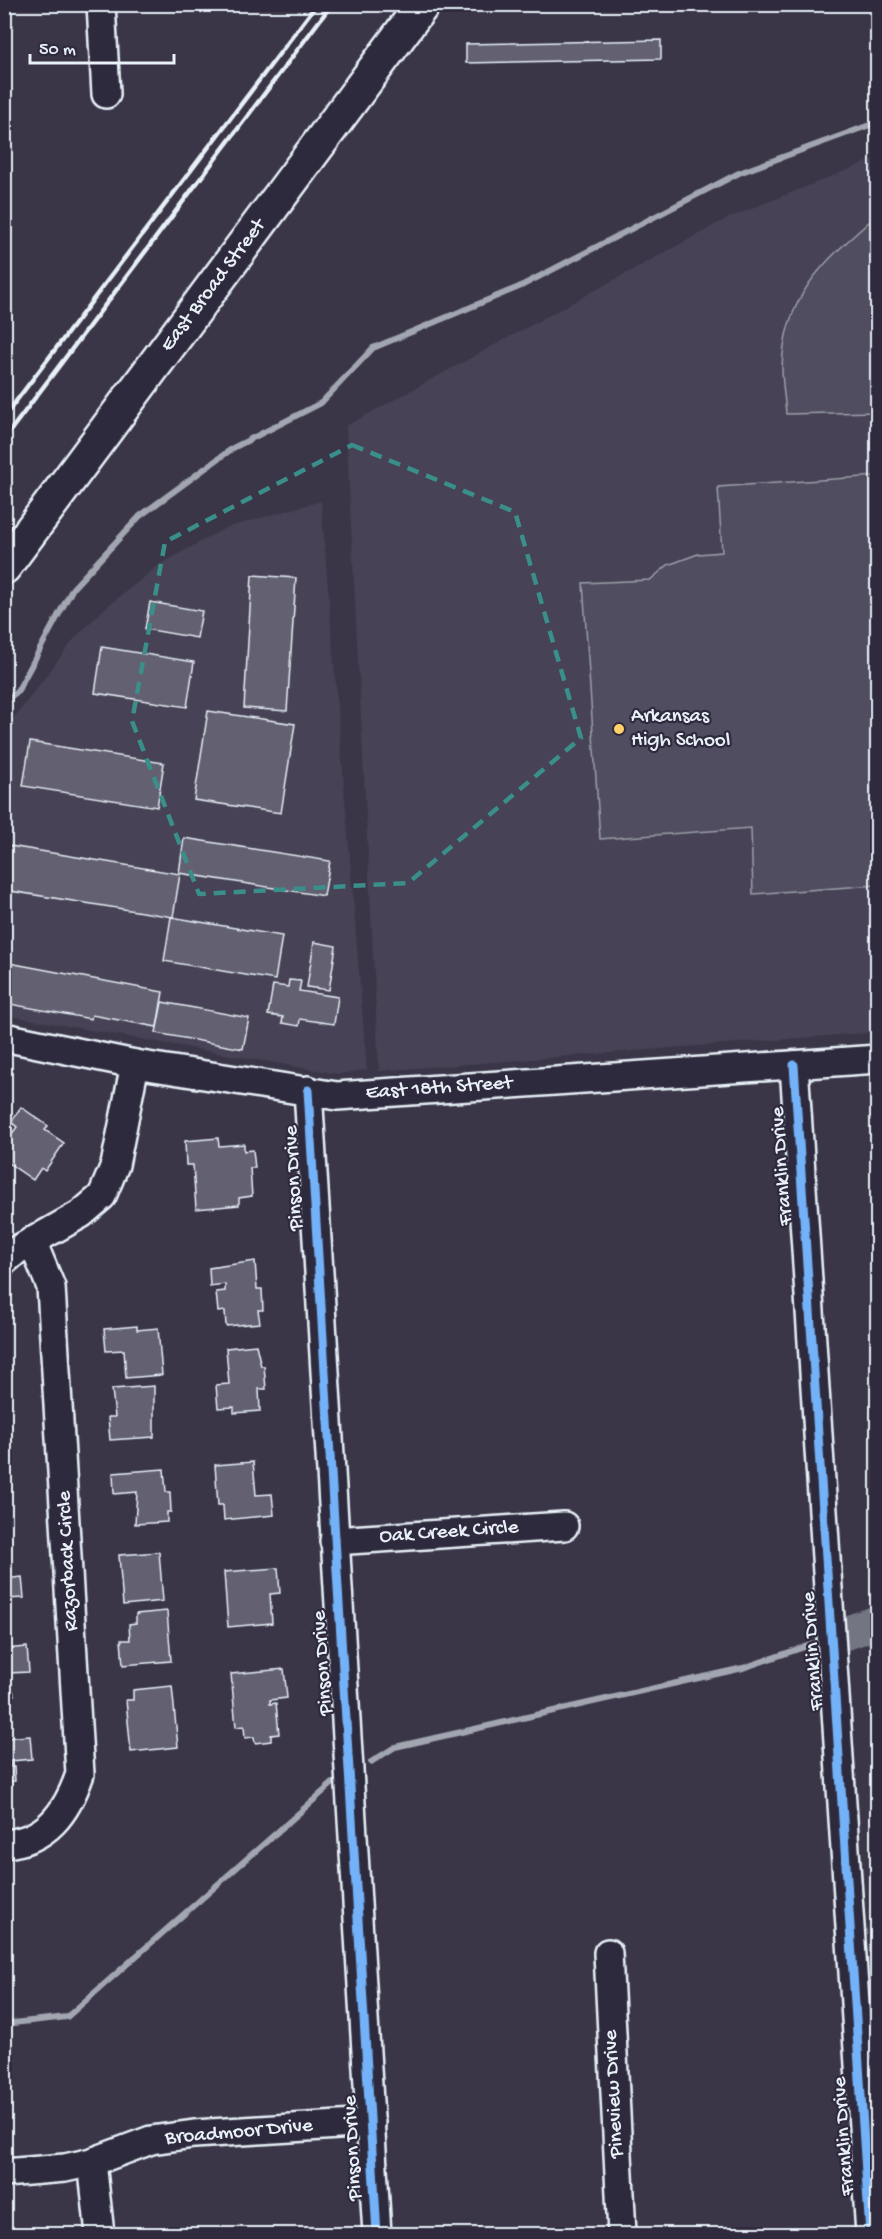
<svg xmlns="http://www.w3.org/2000/svg" width="882" height="2239" font-family="'Gochi Hand',sans-serif">
<style>
.built{fill:#464354}
.green{fill:#504e5f;stroke:#9ca0ac;stroke-width:1.5}
.lines{fill:none;stroke-linecap:round;stroke-linejoin:round}
.stream{stroke:#a2a6b1;stroke-width:6}
.river{stroke:#737482;stroke-width:34}
.building{fill:#636171;stroke:#e8f1f8;stroke-width:1.5}
.minor-casing{stroke:#e8f1f8;stroke-width:32}
.major-casing{stroke:#e8f1f8;stroke-width:38}
.minor{stroke:#2f2a3d;stroke-width:27}
.major{stroke:#2f2a3d;stroke-width:33}
.rail{stroke:#e8f1f8;stroke-width:4.5}
.cycleway-casing{stroke:#2f2a3d;stroke-width:13}
.cycleway{stroke:#73b2f8;stroke-width:9}
.marked{fill:none;stroke:#3a8f8a;stroke-width:4.5;stroke-dasharray:12 8;stroke-linejoin:round}
.poi-dot{fill:#ffd166;stroke:#2f2a3d;stroke-width:2}
.labels{text-anchor:middle;dominant-baseline:central;stroke-width:4.5;stroke-linejoin:round;paint-order:stroke}
.street-label{font-size:21px;fill:#e8f1f8;stroke:#2f2a3d}
.poi-label{font-size:21px;fill:#e8f1f8;stroke:#2f2a3d;text-anchor:start}
</style>
<rect width="100%" height="100%" fill="#3a3648"/>
<filter id="ink" filterUnits="userSpaceOnUse"><feTurbulence type="fractalNoise" baseFrequency=".0167" numOctaves="2"/><feDisplacementMap in="SourceGraphic" scale="12" xChannelSelector="R" yChannelSelector="G"/><feConvolveMatrix kernelMatrix="1 2 1 2 8 2 1 2 1" color-interpolation-filters="sRGB"/></filter>
<g filter="url(#ink)">
<g class="built">
<path d="M877,158V1032L379,1071L346,426L726,219Z"/>
<path d="M321,501L367,1070L338,1074L5,1015L4,731L75,638L104,609L159,565L225,528Z"/>
</g>
<g class="green">
<path d="M877,215V412L786,414C785,399 782,383 782,368C784,294 826,260 877,215Z"/>
<path d="M877,476V885L753,894L751,828L600,839L583,583L650,580L668,565L698,554L722,552L718,487Z"/>
</g>
<g class="lines">
<g class="stream">
<path d="M4,701L17,692L73,588L140,516L233,448L321,403L373,348L519,287L739,173L878,122"/>
<path d="M371,1762L395,1747L743,1668L816,1643"/>
<path d="M4,2024L67,2017L333,1783"/>
</g>
<path class="river" d="M846,1633L878,1622"/>
</g>
<g class="building">
<path d="M661,40V59L466,63V44Z"/>
<path d="M252,575L296,578L287,711L244,708Z"/>
<path d="M150,602L202,611L197,638L145,629Z"/>
<path d="M102,647L194,662L187,707L95,693Z"/>
<path d="M208,711L295,724L281,813L194,800Z"/>
<path d="M30,742L164,763L157,807L23,786Z"/>
<path d="M184,838L330,861L324,896L179,873Z"/>
<path d="M4,845L180,874L173,917L4,890Z"/>
<path d="M171,917L282,936L275,980L164,961Z"/>
<path d="M314,942L336,946L329,990L307,987Z"/>
<path d="M4,962L163,992L157,1027L92,1015L91,1019L4,1003Z"/>
<path d="M289,980L301,981L299,991L338,997L334,1024L300,1019L299,1026L282,1023L283,1017L268,1015L273,985L288,987Z"/>
<path d="M162,1002L249,1018L243,1049L156,1033Z"/>
<path d="M21,1107L48,1126L45,1130L64,1143L45,1171L41,1168L33,1180L4,1160V1145L17,1127L11,1122Z"/>
<path d="M218,1138L219,1146L244,1144V1151L253,1150L255,1168H250L252,1196L239,1198V1205L196,1209L193,1165H186L185,1141Z"/>
<path d="M255,1261L257,1289H262L263,1310H258L260,1323L226,1326L225,1311L218,1312L216,1292L225,1291V1284L210,1286L209,1268Z"/>
<path d="M137,1326V1330L158,1328L162,1375L126,1378L124,1350L106,1351L104,1329Z"/>
<path d="M256,1345L261,1366H264L266,1389H259L260,1411L234,1413V1407L218,1408L216,1385L229,1384L226,1348Z"/>
<path d="M154,1386V1437L110,1440L108,1417H115L112,1389Z"/>
<path d="M253,1462L256,1495L272,1494L274,1515L224,1520L223,1505H218L215,1465Z"/>
<path d="M164,1469L166,1492H170L171,1512H167V1522L135,1524L137,1492L114,1494L113,1473Z"/>
<path d="M159,1552L163,1601L123,1605L119,1555Z"/>
<path d="M278,1568L280,1593L270,1594L272,1623L228,1627L224,1572Z"/>
<path d="M22,1577L24,1598L4,1599V1579Z"/>
<path d="M167,1611L171,1661L123,1665L121,1640H130L129,1624L136,1623V1614Z"/>
<path d="M27,1647L29,1672L9,1673L14,1695H10V1704L4,1705V1649Z"/>
<path d="M284,1669L287,1698L270,1700V1704L276,1703L279,1734L271,1735V1741L255,1743L254,1737L245,1738L244,1726L236,1727L231,1674Z"/>
<path d="M172,1686L178,1747L131,1752L126,1700H133V1690Z"/>
<path d="M30,1736L32,1759L11,1761V1767H14L15,1781L10,1782L11,1787L4,1788V1738Z"/>
</g>
<g class="lines">
<defs>
<g id="minor">
<path d="M101,4L106,94"/>
<path d="M4,1037L135,1064L337,1096L878,1059"/>
<path d="M794,1065L870,2234"/>
<path d="M308,1090L377,2234"/>
<path d="M4,1261L17,1250L81,1214L102,1196L115,1165L135,1064"/>
<path d="M334,1541L564,1526"/>
<path d="M4,1844C47,1841 67,1812 80,1774L51,1287L32,1241"/>
<path d="M608,1953L622,2234"/>
<path d="M92,2162L100,2234"/>
<path d="M4,2173L65,2168L92,2162L151,2140L194,2134L371,2123"/>
</g>
<path id="major" d="M4,567L423,4"/>
</defs>
<use href="#minor" class="minor-casing"/>
<use href="#major" class="major-casing"/>
<use href="#minor" class="minor"/>
<use href="#major" class="major"/>
<g class="rail">
<path d="M4,417L317,4"/>
<path d="M4,439L332,4"/>
</g>
<defs>
<g id="cycleway">
<path d="M794,1065L870,2234"/>
<path d="M308,1090L377,2234"/>
</g>
</defs>
<use href="#cycleway" class="cycleway-casing"/>
<use href="#cycleway" class="cycleway"/>
</g>
</g>
<path class="marked" d="M352,445L515,512L581,738L408,883L199,894L132,721L165,542Z"/>
<circle class="poi-dot" cx="619" cy="729" r="6"/>
<g class="labels">
<g class="street-label">
<text transform="translate(214 286) rotate(-53)">East Broad Street</text>
<text transform="translate(439 1089) rotate(-4)">East 18th Street</text>
<text transform="translate(783 1166) rotate(-94)">Franklin Drive</text>
<text transform="translate(295 1178) rotate(-93)">Pinson Drive</text>
<text transform="translate(449 1533) rotate(-4)">Oak Creek Circle</text>
<text transform="translate(69 1561) rotate(-93)">Razorback Circle</text>
<text transform="translate(814 1651) rotate(-94)">Franklin Drive</text>
<text transform="translate(324 1663) rotate(-94)">Pinson Drive</text>
<text transform="translate(615 2094) rotate(-93)">Pineview Drive</text>
<text transform="translate(239 2133) rotate(-5)">Broadmoor Drive</text>
<text transform="translate(845 2136) rotate(-94)">Franklin Drive</text>
<text transform="translate(354 2148) rotate(-93)">Pinson Drive</text>
</g>
<g class="poi-label">
<text x="631" y="717">Arkansas<tspan x="631" dy="24">High School</tspan></text>
</g>
</g>
<rect width="882" height="2239" fill="none" stroke="#2f2a3d" stroke-width="24"/>
<rect x="12" y="12" width="858" height="2215" fill="none" stroke="#e8f1f8" stroke-width="2" filter="url(#ink)"/>
<path d="M30 54v9h144v-9" fill="none" stroke="#e8f1f8" stroke-width="3"/>
<text x="39" y="54" font-size="18" fill="#e8f1f8" stroke="#2f2a3d" stroke-width="4.5" paint-order="stroke">50 m</text>
</svg>
